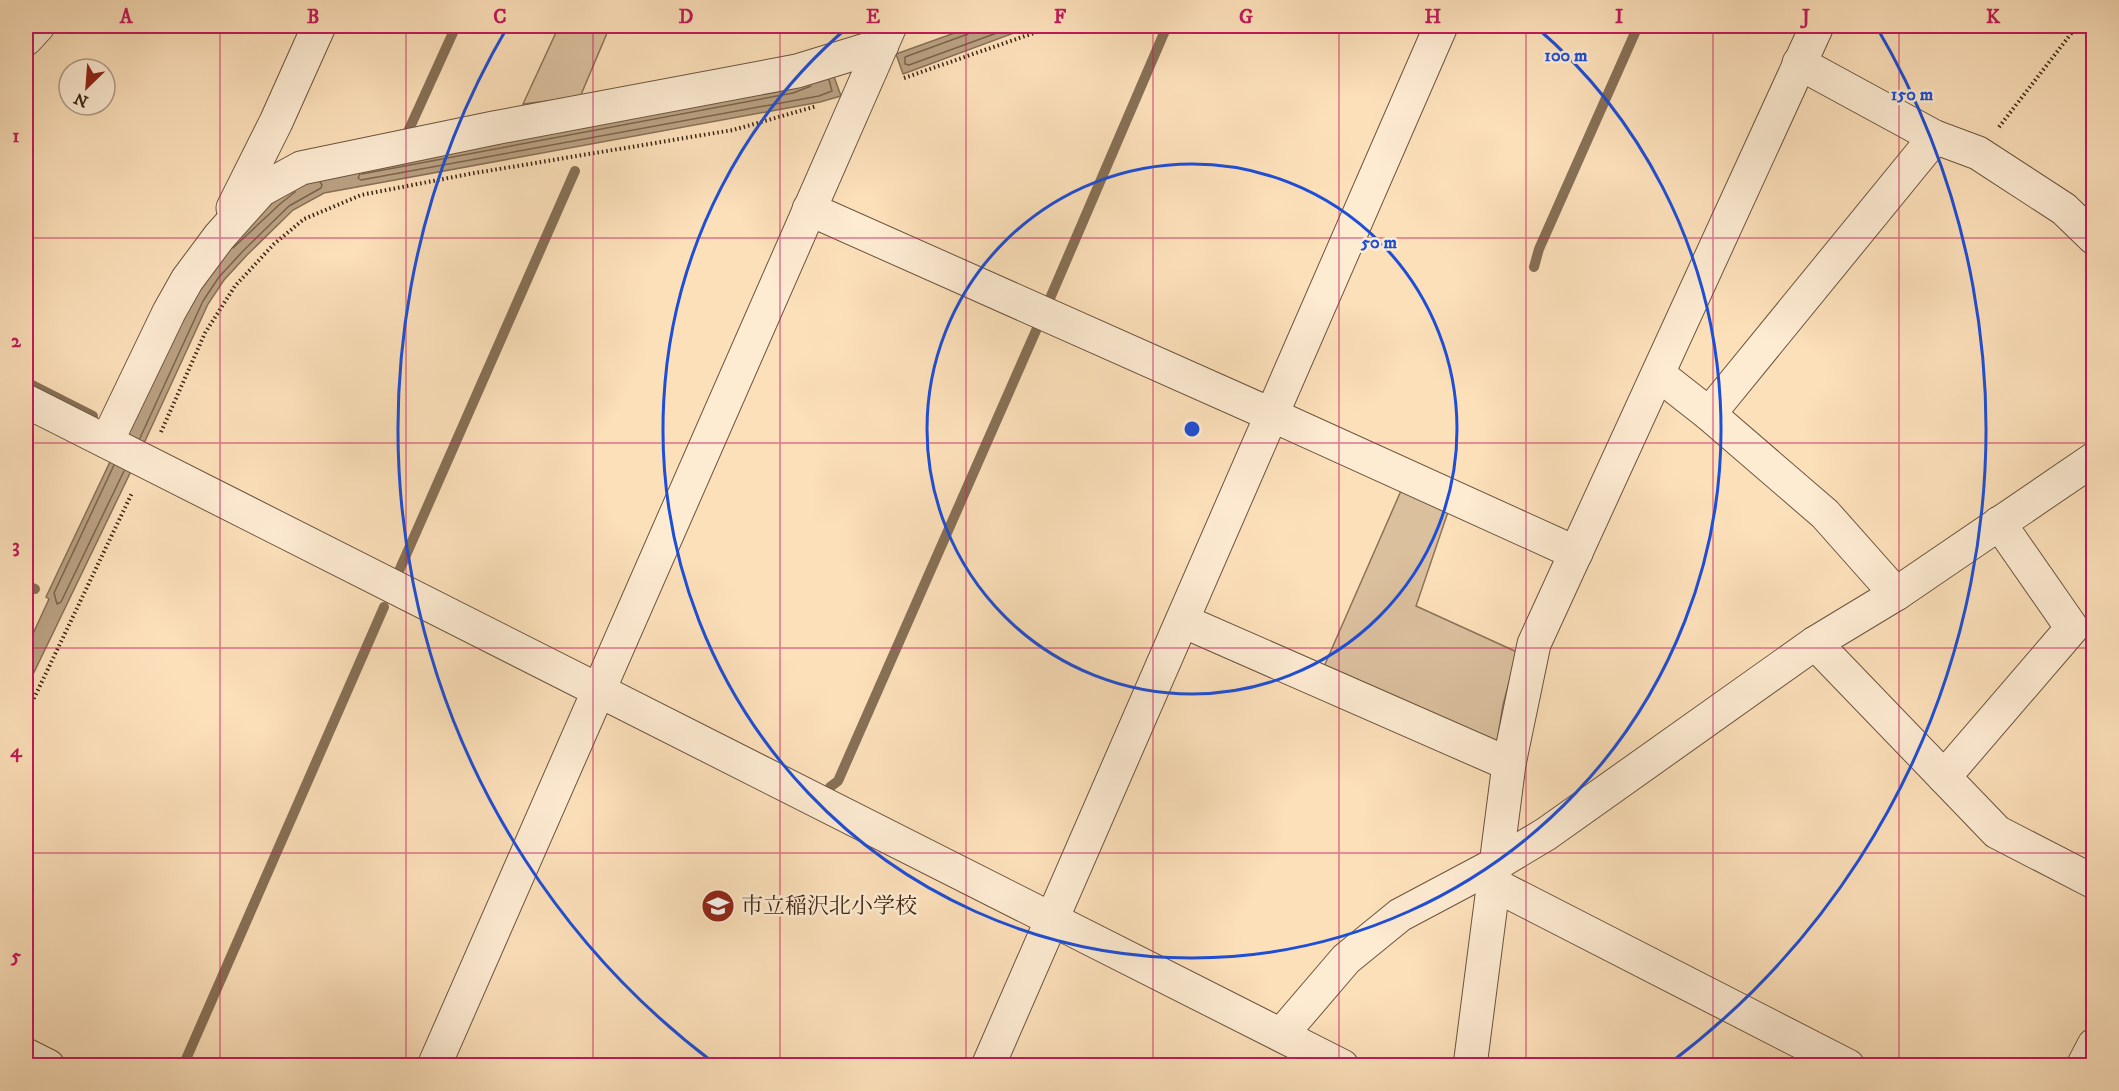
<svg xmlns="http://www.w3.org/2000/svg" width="2119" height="1091" font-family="'IM FELL DW Pica','Noto Serif JP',serif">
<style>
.green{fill:#dbc09e;stroke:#8b7359;stroke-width:1.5}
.water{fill:#baa182;stroke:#877056;stroke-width:1.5}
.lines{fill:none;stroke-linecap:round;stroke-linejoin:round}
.shore{stroke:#7a644b;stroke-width:1.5}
.stream{stroke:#877056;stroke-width:10}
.street-casing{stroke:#6b543e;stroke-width:35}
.path{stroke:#3b2614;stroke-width:4;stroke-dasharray:1.5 3;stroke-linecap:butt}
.street{stroke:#fdebd2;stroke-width:33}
.grid{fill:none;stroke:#c2185b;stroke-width:1.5;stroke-opacity:0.55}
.ring{fill:none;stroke:#1d4ed8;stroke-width:3}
.labels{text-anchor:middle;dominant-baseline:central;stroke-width:5;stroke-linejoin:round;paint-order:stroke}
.poi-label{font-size:22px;fill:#3b2614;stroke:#fdebd2;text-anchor:start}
.centre{fill:#1d4ed8;stroke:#fdebd2;stroke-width:3}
.ring-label{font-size:18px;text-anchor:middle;font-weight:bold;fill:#1d4ed8;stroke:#fdebd2;stroke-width:5;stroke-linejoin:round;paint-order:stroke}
.neatline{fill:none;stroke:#c2185b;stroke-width:2}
.grid-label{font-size:20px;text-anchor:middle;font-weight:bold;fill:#c2185b}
</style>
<rect width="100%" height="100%" fill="#fce0ba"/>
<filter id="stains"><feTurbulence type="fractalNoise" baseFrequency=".00333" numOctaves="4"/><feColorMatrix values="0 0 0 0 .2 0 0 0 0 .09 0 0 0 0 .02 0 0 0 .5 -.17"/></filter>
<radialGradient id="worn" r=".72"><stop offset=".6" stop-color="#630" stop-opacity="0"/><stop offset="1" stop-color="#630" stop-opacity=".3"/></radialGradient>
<g class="green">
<path d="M559,26H610L580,97L523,104Z"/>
<path d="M1404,484L1450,506L1416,606L1517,652L1503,705L1496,748L1322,671Z"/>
</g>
<g class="water">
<path d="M974,26H1033L903,74L896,54Z"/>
<path d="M832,71L841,96L820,102L324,193L293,210L247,255L224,280L208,304L134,465L26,689V649L49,599L46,597L190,293L220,252L276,199L300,180Z"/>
</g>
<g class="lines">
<g class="shore">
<path d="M973,26L972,30L968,34L905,57V64L909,65L1016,26"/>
<path d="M360,174L358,178L361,180L819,96L832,91L829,80"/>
<path d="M362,174L793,93L811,86"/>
<path d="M233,248L280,204L295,192"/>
<path d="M140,438L203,301L219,277L243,251L289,206L321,188L322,185L320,182"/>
<path d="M114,465L54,593L57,604L61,602L124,471"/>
</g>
<g class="stream">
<path d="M861,42L865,41L871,26"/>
<path d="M406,136L456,26"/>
<path d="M1534,267L1539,249L1638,26"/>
<path d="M1048,303L1167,26"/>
<path d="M26,382L93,416"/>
<path d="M399,571L575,171"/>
<path d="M26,585L35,589"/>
<path d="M830,787L838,781L1038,326"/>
<path d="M183,1066L384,607"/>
</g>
<defs>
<g id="street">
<path d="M26,39L38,26"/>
<path d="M1799,63L1935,137L1978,153L2064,209L2094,238"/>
<path d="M233,208L276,122L319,26"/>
<path d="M809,209L1272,415L1576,553"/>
<path d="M1658,374L1709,414L1825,514L1896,594"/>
<path d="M26,401L1342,1066"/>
<path d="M1709,414L1935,137"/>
<path d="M107,441L169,312L187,280L219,237L261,190L301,168L494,128L797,71L882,45"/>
<path d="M1183,621L1509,764"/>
<path d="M1815,643L1997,832L2094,882"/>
<path d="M1944,777L2072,628L1999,523"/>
<path d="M1493,884L1848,1066"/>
<path d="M1281,1035L1346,959L1400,915L1496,864L1546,834L1815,643L1896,594L2094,459"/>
<path d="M26,1055L48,1066"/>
<path d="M434,1066L890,26"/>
<path d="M988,1066L1441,26"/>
<path d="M1470,1066L1509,764L1534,644L1817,26"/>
<path d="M2083,1066L2094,1045"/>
</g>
</defs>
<use href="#street" class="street-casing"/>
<g class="path">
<path d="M922,31L938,26"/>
<path d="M904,78L1054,26"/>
<path d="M1999,127L2077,26"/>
<path d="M161,432L205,333L235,286L274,244L304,219L361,195L469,174L733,130L817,106"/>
<path d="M26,715L132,493"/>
</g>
<use href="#street" class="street"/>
</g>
<path class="grid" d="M220,26V1066M406,26V1066M593,26V1066M780,26V1066M966,26V1066M1153,26V1066M1339,26V1066M1526,26V1066M1713,26V1066M1899,26V1066M26,238H2094M26,443H2094M26,648H2094M26,853H2094"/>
<g class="ring">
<circle cx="1192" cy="429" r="265"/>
<path d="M1536 27A529 529 0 1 1 848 27"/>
<path d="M714 1063A794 794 0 0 1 508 26M1876 26A794 794 0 0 1 1670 1063"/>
</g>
<defs>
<symbol id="school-disc" viewBox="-11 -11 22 22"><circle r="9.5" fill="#8f2418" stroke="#fdebd2"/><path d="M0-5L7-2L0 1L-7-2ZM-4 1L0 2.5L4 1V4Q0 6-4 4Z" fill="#fff"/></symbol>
</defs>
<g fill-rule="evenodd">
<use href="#school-disc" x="699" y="887" width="38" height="38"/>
</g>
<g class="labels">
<g class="poi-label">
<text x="741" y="906">市立稲沢北小学校</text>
</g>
</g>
<circle cx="1192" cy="429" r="9" class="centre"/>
<g class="ring-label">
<text x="1566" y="61">100 m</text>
<text x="1912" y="100">150 m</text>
<text x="1379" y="248">50 m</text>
</g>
<rect width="2119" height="1091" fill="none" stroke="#fce0ba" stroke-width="66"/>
<g transform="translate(87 87) rotate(205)"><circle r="28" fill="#fdebd2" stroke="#af9c86" stroke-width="1.5"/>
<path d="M0-4.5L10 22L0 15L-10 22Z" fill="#8f2418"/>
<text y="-9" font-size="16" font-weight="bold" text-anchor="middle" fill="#3b2614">N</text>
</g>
<rect x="33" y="33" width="2053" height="1025" class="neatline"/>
<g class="grid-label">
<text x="126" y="23">A</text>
<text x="313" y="23">B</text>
<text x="500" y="23">C</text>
<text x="686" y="23">D</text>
<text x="873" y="23">E</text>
<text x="1060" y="23">F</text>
<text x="1246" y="23">G</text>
<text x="1433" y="23">H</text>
<text x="1619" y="23">I</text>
<text x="1806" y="23">J</text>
<text x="1993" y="23">K</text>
<text x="16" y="142">1</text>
<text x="16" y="347">2</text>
<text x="16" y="552">3</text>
<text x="16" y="757">4</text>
<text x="16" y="962">5</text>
</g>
<rect width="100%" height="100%" filter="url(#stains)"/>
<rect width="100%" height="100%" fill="url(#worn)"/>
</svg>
